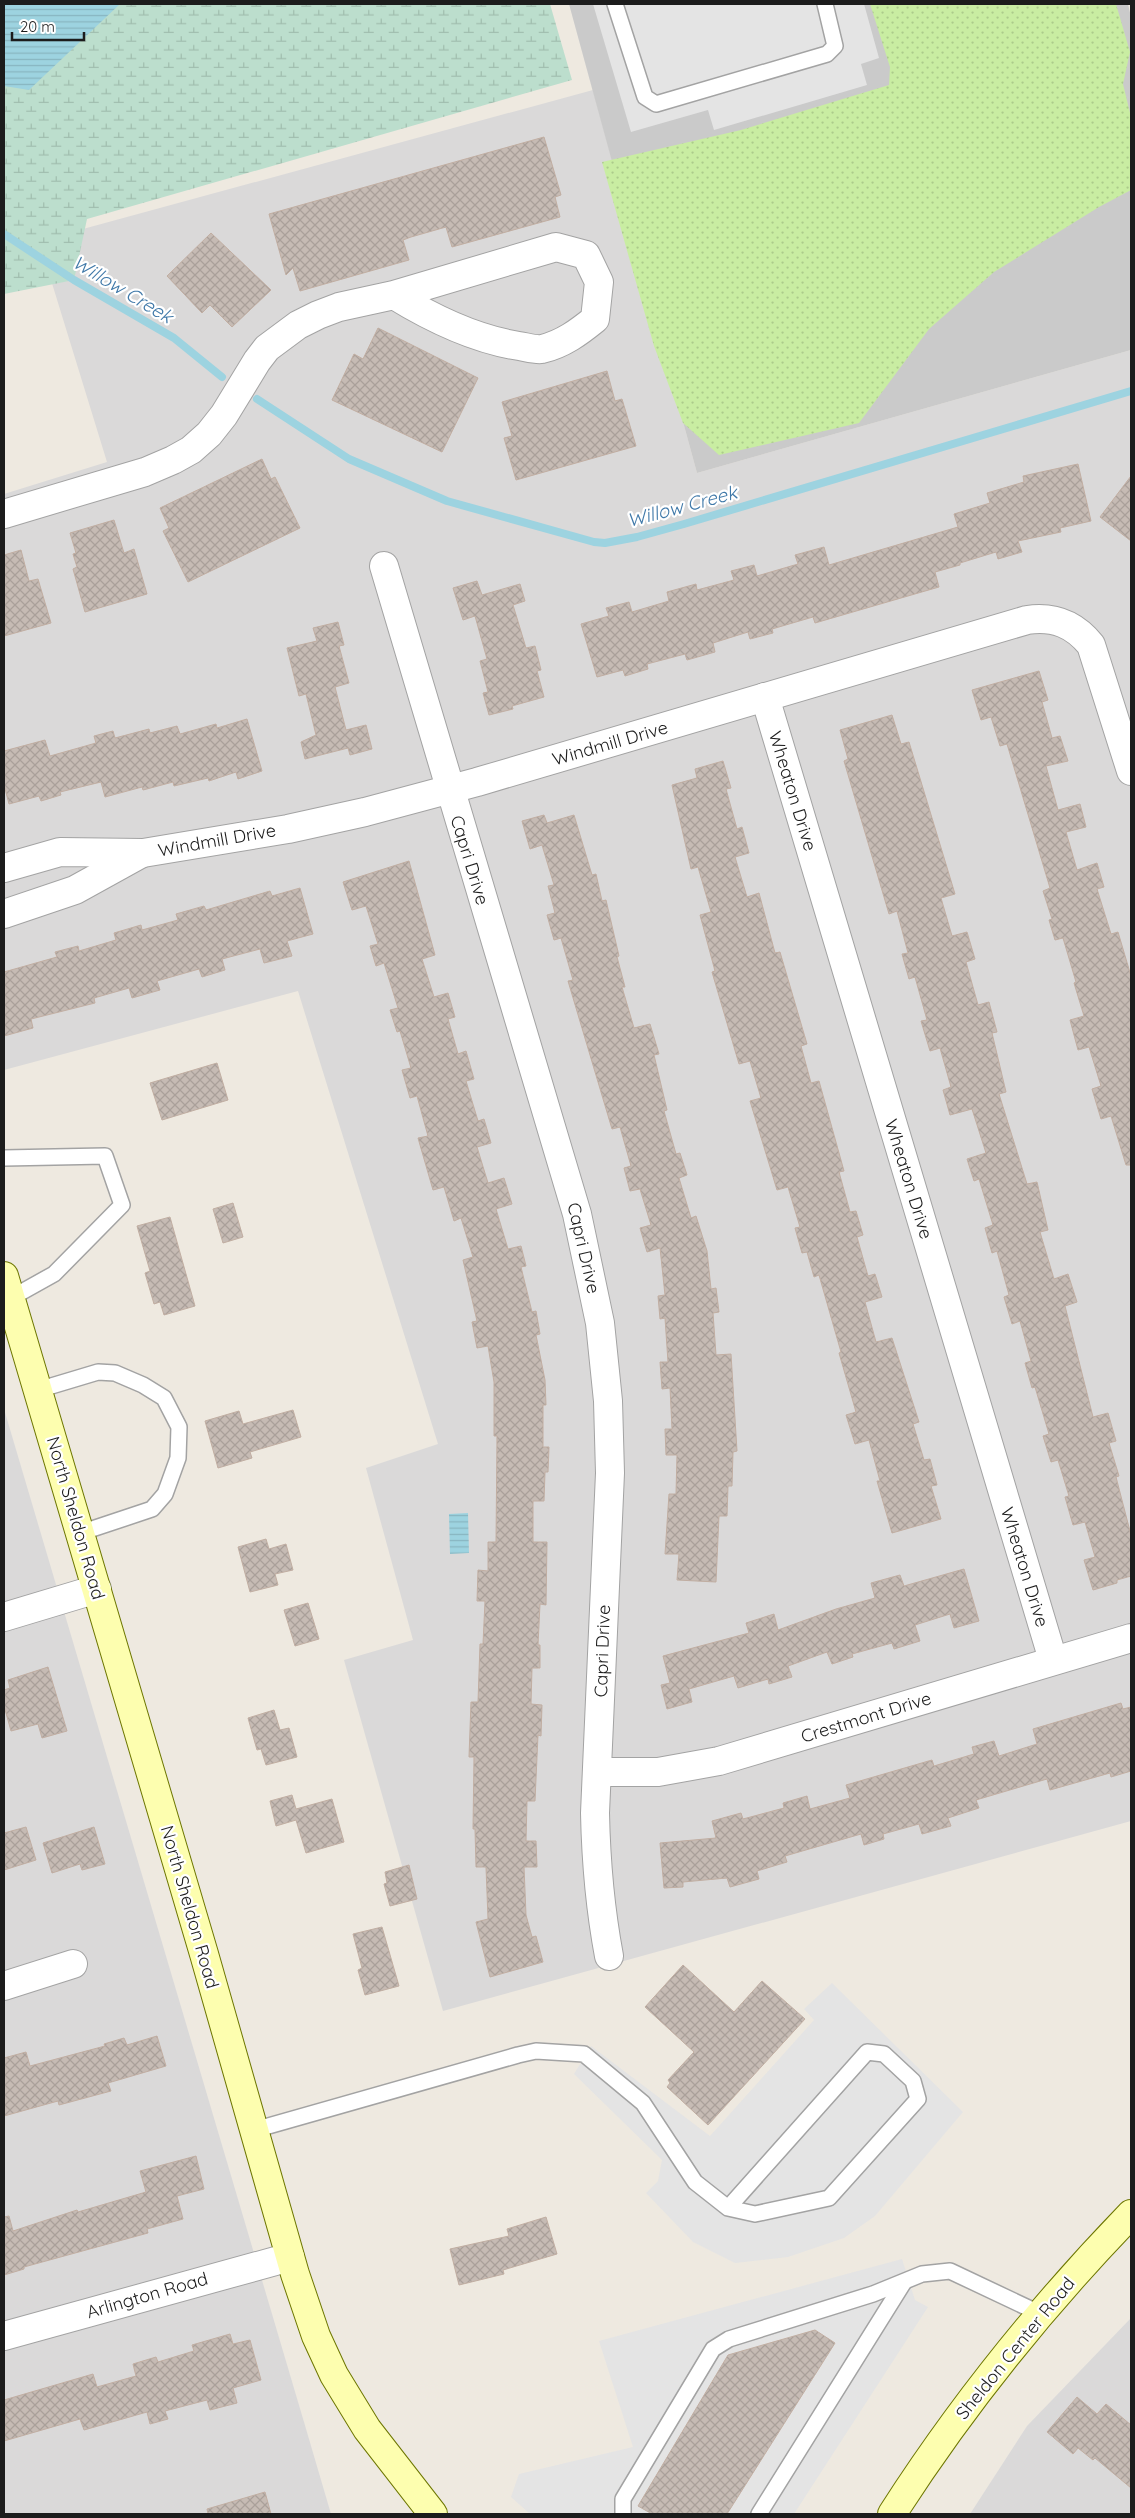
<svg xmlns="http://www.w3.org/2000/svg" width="1135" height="2518" font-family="Quicksand,sans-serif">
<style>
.residential{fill:#dad9d9}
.religious{fill:#cacaca}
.grass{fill:url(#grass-dots)}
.wetland{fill:url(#wetland-marsh)}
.parking{fill:#e4e4e4}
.water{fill:url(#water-rules)}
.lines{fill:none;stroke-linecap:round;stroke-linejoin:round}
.stream{stroke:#9dd3e0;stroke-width:8}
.building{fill:url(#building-cross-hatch);stroke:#c1aea2}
.lane-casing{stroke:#a3a3a3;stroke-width:18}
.street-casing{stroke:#a3a3a3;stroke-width:30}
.secondary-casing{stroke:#6d7600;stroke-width:30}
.lane{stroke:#fff;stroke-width:15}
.street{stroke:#fff;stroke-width:28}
.secondary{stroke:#fdfeaf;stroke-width:28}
.labels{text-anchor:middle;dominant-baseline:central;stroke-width:4.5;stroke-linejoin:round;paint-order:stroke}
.street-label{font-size:18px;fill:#1c1c1c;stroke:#fff}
.water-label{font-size:19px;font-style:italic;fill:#4079a9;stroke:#fff}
</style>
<defs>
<pattern id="grass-dots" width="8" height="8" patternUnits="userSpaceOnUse" patternTransform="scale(1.25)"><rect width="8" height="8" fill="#c9eda2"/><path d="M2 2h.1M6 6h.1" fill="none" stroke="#accb8b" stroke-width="1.8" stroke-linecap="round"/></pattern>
<pattern id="wetland-marsh" width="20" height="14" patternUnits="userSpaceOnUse" patternTransform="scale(1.25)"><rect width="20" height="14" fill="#bcdecd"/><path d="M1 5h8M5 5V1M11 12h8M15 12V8" fill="none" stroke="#a1beaf"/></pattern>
<pattern id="water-rules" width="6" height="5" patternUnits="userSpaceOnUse" patternTransform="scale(1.25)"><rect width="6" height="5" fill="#9dd3e0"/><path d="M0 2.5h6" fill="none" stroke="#87b5c0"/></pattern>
<pattern id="building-cross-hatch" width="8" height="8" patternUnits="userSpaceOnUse" patternTransform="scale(1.25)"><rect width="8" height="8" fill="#c6bbb4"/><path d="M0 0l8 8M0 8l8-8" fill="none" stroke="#aaa09a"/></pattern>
</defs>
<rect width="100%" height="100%" fill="#eee9e0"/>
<g class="residential">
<path d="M593,90L697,473L1131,350V1821L443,2011L344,1660L413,1640L366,1468L438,1444L298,991L4,1070V494L107,462L39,241Z"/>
<path d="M4,1409L304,2422L331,2514H4Z"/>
<path d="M1131,2318V2514H970L1027,2426Z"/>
</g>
<path class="religious" d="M569,4H1128L1131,17V350L697,473Z"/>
<path class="grass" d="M870,4H1116L1130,52L1123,84L1131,117V190L1099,207L994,272L929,329L859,423L719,455L683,423L654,346L602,162L741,130L889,85L890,67Z"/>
<path class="wetland" d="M4,4H550L572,80L87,219L74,280L4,294Z"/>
<g class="parking">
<path d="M593,4H864L879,58L861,64L867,85L714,130L708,110L631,132Z"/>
<path d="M832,1983L963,2112L875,2216L844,2238L788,2257L735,2263L693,2242L646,2193L658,2181L662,2160L574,2074L591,2046L710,2136L814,2020L804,2009Z"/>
<path d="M902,2259L915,2300L928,2307L794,2514H530L511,2497L519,2474L633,2447L599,2341Z"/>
</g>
<g class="water">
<path d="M4,4H120L29,90L4,86Z"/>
<path d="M468,1513L469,1553L450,1554L449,1514Z"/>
</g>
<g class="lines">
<g class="stream">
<path d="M4,234L74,280L174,338L222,377"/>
<path d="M257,399L349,459L447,501L594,542L605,543L637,537L684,524L1131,391"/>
</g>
</g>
<g class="building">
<path d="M544,137L561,195L555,197L560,217L452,247L446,227L411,237L403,240L409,260L300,291L293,268L286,275L269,214Z"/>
<path d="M211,233L271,290L232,327L210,305L202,313L167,276Z"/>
<path d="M378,328L478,378L442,452L332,400L354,354L363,359Z"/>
<path d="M607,371L615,401L622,399L636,446L516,480L504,438L512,436L502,402Z"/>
<path d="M262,459L271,479L275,477L300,528L188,582L163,531L169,528L160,508Z"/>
<path d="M1078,464L1091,521L1060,528L1061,532L1018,541L1022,552L998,559L996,552L960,563V565L935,572L939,587L901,598L815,623L813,617L772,629L773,633L750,639L748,632L713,643L715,652L687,660L685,654L647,664L648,669L625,676L623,670L597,677L581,624L609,616L606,608L629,602L632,612L669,601L667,592L696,584L697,590L734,580L731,571L754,565L757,576L798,564L795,555L824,547L829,565L958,527L954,514L990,503L987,493L1024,482L1023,476Z"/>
<path d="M1131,476V541L1100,517Z"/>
<path d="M114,520L124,553L134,549L147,594L85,612L73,569L77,567L73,554L76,553L70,533Z"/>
<path d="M21,550L29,581L38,579L51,623L4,636V555Z"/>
<path d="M477,581L482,595L520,584L525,601L513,605L526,648L535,646L541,670L537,671L544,697L512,706L513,709L489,715L483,693L488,692L480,661L487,659L475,616L463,620L453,588Z"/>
<path d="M338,622L344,645L339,646L349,683L335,687L346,730L366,725L372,749L350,755L348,748L305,759L301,742L316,735L306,694L299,696L287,648L317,641L313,628Z"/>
<path d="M1039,671L1048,700L1042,702L1052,738L1060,736L1068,761L1046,766L1058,810L1080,804L1086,827L1066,832L1077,870L1097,863L1104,887L1097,889L1111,934L1118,932L1131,976V1165H1126L1111,1116L1101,1119L1092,1089L1101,1086L1089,1047L1078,1050L1070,1020L1084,1016L1074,983L1076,982L1063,938L1055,940L1049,920L1052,919L1043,891L1050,888L1007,744L1000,746L991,717L981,720L972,690Z"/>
<path d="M892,715L901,744L909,742L955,894L941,898L952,936L967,932L975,959L966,962L978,1005L989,1002L997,1032L992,1033L1006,1092L999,1094L1027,1184L1037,1182L1048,1230L1040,1232L1054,1279L1068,1274L1077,1302L1065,1306L1093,1417L1108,1413L1116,1441L1109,1443L1119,1476L1116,1477L1131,1535V1576L1117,1580V1583L1093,1590L1084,1560L1095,1557L1085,1522L1073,1525L1065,1497L1069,1496L1058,1460L1051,1462L1043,1436L1049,1434L1035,1387L1032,1388L1025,1363L1031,1361L1020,1321L1012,1324L1004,1297L1009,1295L997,1251L992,1253L985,1228L993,1225L979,1179L974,1181L967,1159L986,1153L972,1109L950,1115L943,1090L951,1087L940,1048L930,1051L921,1021L927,1020L915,977L909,979L902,954L908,953L897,911L889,914L844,761L848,759L840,730Z"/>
<path d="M247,719L262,771L238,779L236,772L209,781L208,778L174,786L173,782L143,790L142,787L105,797L101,782L60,792L61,795L41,801L39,796L9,804L4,785V751L45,740L50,756L96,743L94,736L113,731L115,738L149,729L150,733L177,726L180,734L216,724L217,728Z"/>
<path d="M723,761L731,788L726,789L737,829L742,827L749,853L735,857L747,897L759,893L775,953L780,952L807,1044L801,1046L811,1083L819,1081L844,1171L839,1172L850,1212L856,1211L863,1235L857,1237L868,1276L875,1274L882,1297L865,1302L876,1342L892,1338L919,1422L913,1424L924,1460L930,1459L937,1485L931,1486L941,1519L892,1533L877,1481H880L869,1440L855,1444L846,1415L856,1412L839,1353L841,1352L819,1275L814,1277L807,1252L802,1253L795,1228L800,1227L788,1187L777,1190L750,1101L761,1098L750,1061L739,1064L712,972L715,971L700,915L711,912L698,867L691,869L672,785L697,778L695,769Z"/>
<path d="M544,815L547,823L574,815L592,875L596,874L602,901L606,900L619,956L617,957L625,987H622L634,1028L650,1024L659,1054L654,1055L667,1110L664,1111L676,1154L680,1153L687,1175L679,1178L691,1218L696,1216L707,1251L711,1289L716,1288L719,1312L713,1313L716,1355L731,1354L737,1451L733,1452L732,1486H728L727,1516H719L716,1582L677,1580L679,1554H665L669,1494H676L677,1455H666L665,1429H672L670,1388L662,1389L660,1362H668L665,1318L660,1319L658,1296L665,1295L660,1248L647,1252L640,1228L651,1225L640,1189L630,1191L624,1168L631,1166L620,1127L612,1129L568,981L573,980L561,938L554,940L547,915L555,913L548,886L554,885L542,845L530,849L522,821Z"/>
<path d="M409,861L435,955L422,959L434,997L448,993L455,1017L448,1019L458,1054L466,1051L474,1079L466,1081L478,1121L484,1119L491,1143L477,1147L488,1183L504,1178L512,1204L496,1209L508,1249L521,1246L526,1266L521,1267L532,1312L536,1311L540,1334L536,1335L545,1380L546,1405H543V1447H549L548,1472H545L544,1501H533V1542H547L546,1605L540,1604L538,1645H540V1668H532L531,1704L542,1705L541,1736L538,1735L535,1801H527L526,1841H536L537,1867H524L526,1915L532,1937L536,1936L543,1962L490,1977L476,1922L488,1919L486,1867H476L475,1829H473L474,1757H469L471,1702H478L480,1644H483L485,1601H477L478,1570L488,1571V1542H496L497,1436H494V1382L488,1346L477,1348L472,1322L477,1321L463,1260L473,1257L461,1218L454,1221L444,1187L433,1190L418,1138L428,1136L417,1096L410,1098L402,1070L411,1068L400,1031L397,1032L390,1010L398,1008L384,963L376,966L370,946L378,944L366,906L352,910L343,882Z"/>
<path d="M300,888L313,934L287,941L292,956L264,963L260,949L222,959L225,970L202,977L199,969L157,981L160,990L132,998L129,988L94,998L95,1003L31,1019L33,1028L4,1036V972L57,957L55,952L78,946L79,951L116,940L114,933L141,925L142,930L178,920L176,914L204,906L206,910L270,891L272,896Z"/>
<path d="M217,1063L228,1100L162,1120L150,1083Z"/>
<path d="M233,1203L243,1237L223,1243L213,1209Z"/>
<path d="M170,1217L195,1306L164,1315L160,1302L154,1304L145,1273L150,1271L137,1226Z"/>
<path d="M293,1410L301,1437L250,1452L252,1458L218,1468L205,1421L239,1411L243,1424Z"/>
<path d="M266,1539L269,1549L286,1544L293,1570L275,1574L278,1585L250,1592L238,1547Z"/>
<path d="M964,1569L979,1621L954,1628L950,1614L915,1625L920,1641L894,1649L892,1643L852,1654L853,1657L832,1664L827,1652L788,1666L792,1677L769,1684L768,1679L738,1688L734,1676L689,1689L692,1702L667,1709L661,1685L670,1683L663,1656L749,1633L746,1623L774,1614L778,1630L836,1609L875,1598L871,1583L900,1575L904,1586Z"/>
<path d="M308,1603L319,1639L295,1646L284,1610Z"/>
<path d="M48,1667L67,1731L42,1738L38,1724L11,1731L4,1706V1690L10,1688L8,1680Z"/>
<path d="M1121,1703L1123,1709L1131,1707V1771L1111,1777L1110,1773L1050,1790L1047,1779L976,1800L979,1808L948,1818L951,1826L922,1834L919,1824L883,1834L884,1839L864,1845L861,1834L785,1856L787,1862L757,1871L759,1879L730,1887L727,1878L683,1882V1887L664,1888L660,1843L716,1838L712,1821L741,1813L743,1819L784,1808L783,1803L807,1796L810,1809L850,1798L846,1785L932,1760L934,1766L974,1754L972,1747L994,1741L999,1756L1037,1744L1033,1729Z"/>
<path d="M274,1710L280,1730L289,1728L297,1757L266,1765L261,1749L257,1750L248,1718Z"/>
<path d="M292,1795L296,1809L332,1799L344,1842L306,1853L296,1820L276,1826L270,1801Z"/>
<path d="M26,1827L36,1860L4,1870V1833Z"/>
<path d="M94,1827L105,1864L82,1870L80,1864L52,1873L43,1843Z"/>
<path d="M409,1865L417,1899L390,1906L384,1884L387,1883L385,1872Z"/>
<path d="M382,1927L399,1986L365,1995L358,1970L362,1968L353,1934Z"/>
<path d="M683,1965L734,2012L762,1981L805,2019L708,2125L667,2087L670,2083L668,2080L694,2052L645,2007Z"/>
<path d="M157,2036L166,2066L108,2083L111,2091L59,2105L58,2101L4,2116V2058L26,2052L30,2066L105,2046L104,2044L124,2038L127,2045Z"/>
<path d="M196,2156L204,2189L177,2196L183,2219L147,2229L148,2233L24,2267V2269L4,2275V2217L9,2216L13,2231L77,2210L78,2212L146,2192L140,2171Z"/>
<path d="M546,2217L557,2254L503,2270L504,2274L459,2285L450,2249L509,2236L507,2229Z"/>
<path d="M815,2330L835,2343L727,2514H652L638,2506L728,2355Z"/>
<path d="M230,2334L233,2344L250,2340L261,2380L233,2388L237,2403L210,2410L207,2400L165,2411L168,2419L150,2424L147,2412L84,2430L80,2419L4,2441V2400L93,2374L97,2387L136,2376L133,2364L156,2357L158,2362L194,2351L192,2345Z"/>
<path d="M1077,2397L1097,2414L1106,2404L1131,2425V2488L1095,2458L1093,2460L1078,2448L1073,2454L1047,2432Z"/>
<path d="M265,2492L271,2514H208L207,2509Z"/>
</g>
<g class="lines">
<defs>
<g id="lane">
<path d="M615,4L645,97L656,104L827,54L835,46L825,4"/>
<path d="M4,1158L105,1156L122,1205L54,1274L11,1298"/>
<path d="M38,1390L98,1372L115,1373L143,1385L164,1398L179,1427L178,1458L165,1494L152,1509L80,1533"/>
<path d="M254,2130L518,2055L536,2051L584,2054L643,2103L695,2182L728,2208L755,2214L829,2198L918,2099L913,2081L884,2054L867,2052L728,2208"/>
<path d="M623,2514V2499L713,2349L729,2339L873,2294L922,2274L950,2271L1041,2314"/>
<path d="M759,2514L904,2282"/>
</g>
<g id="street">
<path d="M4,514L145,472L173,460L191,450L209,434L224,415L257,361L267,348L298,325L318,315L339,307L394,295L556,247L586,255L599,282L595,319C579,332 563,344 542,349C535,350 526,347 519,346C474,339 433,319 394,295"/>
<path d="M384,566L577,1214L600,1323L608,1401L610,1473L595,1813C596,1861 600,1908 609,1956"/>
<path d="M765,697L1053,1660"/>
<path d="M4,868L60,852L143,853L288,829L365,812L477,782L1027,620C1054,616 1074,624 1091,645L1131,771"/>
<path d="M4,914L75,890L142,853"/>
<path d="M4,1617L97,1589"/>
<path d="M597,1772H658L719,1761L1131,1638"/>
<path d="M4,1986L73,1964"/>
<path d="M4,2336L290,2257"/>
</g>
<g id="secondary">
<path d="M4,1276L204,1954L295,2274L316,2336L334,2375L367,2429L433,2514"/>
<path d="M892,2514C962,2405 1041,2307 1131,2214"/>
</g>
</defs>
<use href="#lane" class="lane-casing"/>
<use href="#street" class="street-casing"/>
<use href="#secondary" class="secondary-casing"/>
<use href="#lane" class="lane"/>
<use href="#street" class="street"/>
<use href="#secondary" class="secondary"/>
</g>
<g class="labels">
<g class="street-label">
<text transform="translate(610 743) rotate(-16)">Windmill Drive</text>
<text transform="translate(793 791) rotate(73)">Wheaton Drive</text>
<text transform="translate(217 840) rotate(-10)">Windmill Drive</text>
<text transform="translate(470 860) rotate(73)">Capri Drive</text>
<text transform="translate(909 1179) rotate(73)">Wheaton Drive</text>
<text transform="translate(584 1248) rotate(77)">Capri Drive</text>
<text transform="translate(76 1518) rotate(74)">North Sheldon Road</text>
<text transform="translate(1025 1567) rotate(73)">Wheaton Drive</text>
<text transform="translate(602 1651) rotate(-88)">Capri Drive</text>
<text transform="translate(866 1717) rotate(-17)">Crestmont Drive</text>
<text transform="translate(190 1907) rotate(74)">North Sheldon Road</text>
<text transform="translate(147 2295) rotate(-16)">Arlington Road</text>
<text transform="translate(1015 2348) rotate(-51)">Sheldon Center Road</text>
</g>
<g class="water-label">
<text transform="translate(123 289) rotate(31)">Willow Creek</text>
<text transform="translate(682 506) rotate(-15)">Willow Creek</text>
</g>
</g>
<rect width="1135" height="2518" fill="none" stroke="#1c1c1c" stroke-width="10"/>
<path d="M12 32v8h72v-8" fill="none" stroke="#1c1c1c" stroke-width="2.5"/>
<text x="20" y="32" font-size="15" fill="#1c1c1c" stroke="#ffffff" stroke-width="4" paint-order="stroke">20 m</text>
</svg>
